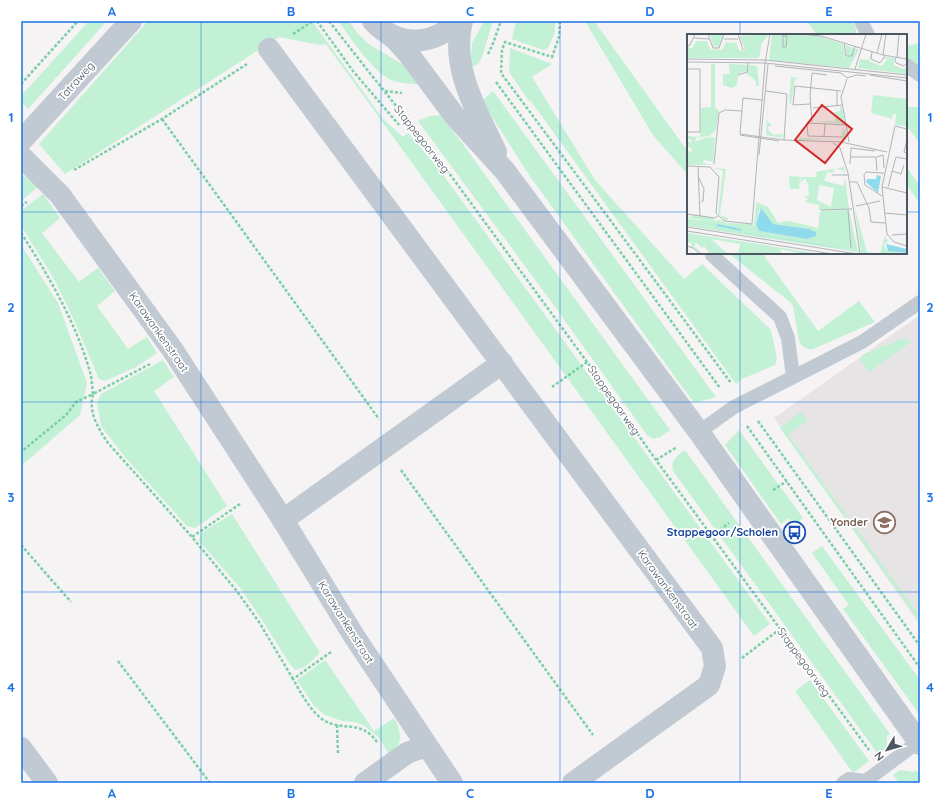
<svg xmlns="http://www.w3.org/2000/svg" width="941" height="804" font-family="Quicksand,sans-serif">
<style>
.education{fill:#e6e4e5}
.green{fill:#c3f1d5}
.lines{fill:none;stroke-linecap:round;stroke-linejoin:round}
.path{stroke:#7ad0a6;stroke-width:2.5;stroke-dasharray:3 2;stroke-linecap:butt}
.service{stroke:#c1cad2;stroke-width:14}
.minor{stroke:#c1cad2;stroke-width:22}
.tertiary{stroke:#c1cad2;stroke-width:22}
.grid{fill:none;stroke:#1a73e8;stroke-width:1;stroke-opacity:0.55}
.labels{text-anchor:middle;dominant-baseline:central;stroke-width:3.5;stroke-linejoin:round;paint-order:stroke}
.street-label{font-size:11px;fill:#4a5661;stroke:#fff}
.education-label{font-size:11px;font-weight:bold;fill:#785e54;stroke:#fff;text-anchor:end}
.transit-label{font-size:11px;font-weight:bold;fill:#164399;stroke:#fff;text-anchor:end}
.inset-river{fill:none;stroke:#90daee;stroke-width:2}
.inset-road{fill:none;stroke:#b1b4b9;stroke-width:1}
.view{fill:#d62828;fill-opacity:0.15;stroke:#d62828;stroke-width:2}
.inset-edge{fill:none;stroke:#4a5661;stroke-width:2}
.neatline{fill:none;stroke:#1a73e8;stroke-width:1.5}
.grid-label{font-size:13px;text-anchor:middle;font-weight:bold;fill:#1a73e8}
</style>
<rect width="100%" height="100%" fill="#f5f3f3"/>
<path class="education" d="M920,315V625L774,418Z"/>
<g class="green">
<path d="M89,21H107L28,109L21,102V96Z"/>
<path d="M148,21H214V23L235,21H312L383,119L403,137L408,133L438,168L770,624L754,636L326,44L320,45L279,37L65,174L39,144Z"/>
<path d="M338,21H349L357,33L370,45L402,64L419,84C410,84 399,83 391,80C372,71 351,38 338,21Z"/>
<path d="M484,21H493L482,57L478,64L470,68L472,43Z"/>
<path d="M516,21H555V32L548,48L543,50L512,39Z"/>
<path d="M585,21H594L688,152V175L653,135Z"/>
<path d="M807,21H852C855,26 858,30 854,35H817Z"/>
<path d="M920,43V67L906,57V46Z"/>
<path d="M510,48L552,64L532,77L595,180L684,279L702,264L771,330L777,359L775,365L742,379L736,384L530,100L529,101L509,72Z"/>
<path d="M493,91L716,397L694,403L529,175L482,101Z"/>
<path d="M906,107H920V144L906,125Z"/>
<path d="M441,115L462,143L670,430L660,437L653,439L647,435L550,300L418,121L430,116Z"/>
<path d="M906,166L917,182L920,181V204L906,184Z"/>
<path d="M21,175L24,176L38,187L21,201Z"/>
<path d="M43,194L60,218L42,233L79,282L98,268L115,291L97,306L128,349L147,337L157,353L136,367L105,381L99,379L74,320L53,277L21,226V211Z"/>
<path d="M21,245L58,303L87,383L80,415L21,466Z"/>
<path d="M728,253H762L818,331L859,301L875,322L813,349C807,350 802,347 799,341L793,306L790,302Z"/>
<path d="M904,338L911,342L869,372L865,367L866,366L860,360L862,355Z"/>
<path d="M163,360L174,377L154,391L227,506L195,528L187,526L124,456L101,426L97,403L101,394Z"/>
<path d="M801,412L807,420L788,435L920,616V622L780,428Z"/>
<path d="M739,430L803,518L795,525L789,518L781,524L725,445Z"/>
<path d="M685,450L890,734L887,736V748L878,754L673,471C670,460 677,456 685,450Z"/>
<path d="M232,514L320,653L305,667L295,670L289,663L264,623L241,589L199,541L201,533Z"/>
<path d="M822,546L920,680V715L843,609L849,605L812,553Z"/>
<path d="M325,660L374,731L394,718C399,725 403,739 397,747C396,750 392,752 389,754L379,738L366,727L356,722L342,721L325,715L314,706L297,680Z"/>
<path d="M810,680L869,761L853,773L795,691Z"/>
<path d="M900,770L913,772L916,770L920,776V783H899L893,775Z"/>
</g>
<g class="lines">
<g class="path">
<path d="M317,21L353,71L399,125"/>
<path d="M329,21L365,67L438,158L587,362L656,460L869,750"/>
<path d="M560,21L559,37L552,57L505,42L502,50L501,73L731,383"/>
<path d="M293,34L313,21"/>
<path d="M488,54L492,46L501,21"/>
<path d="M496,82L720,388"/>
<path d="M21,84L78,21"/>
<path d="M385,91L402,93"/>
<path d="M162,119L379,419"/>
<path d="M74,170L162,119L247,64"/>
<path d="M21,206L27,202"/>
<path d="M21,233C49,276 76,323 90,372C92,379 92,387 93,394L76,402L66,415L21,452"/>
<path d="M150,364L93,394C88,412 98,428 108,443L192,537"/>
<path d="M552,387L587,362"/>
<path d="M758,421L920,646"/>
<path d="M747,426L920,668"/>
<path d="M656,460L677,447"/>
<path d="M401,470L593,735"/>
<path d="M773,490L787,481"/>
<path d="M240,504L192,537L236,590L259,622L293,679"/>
<path d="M712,536L729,523"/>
<path d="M21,545L71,602"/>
<path d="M331,652L293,679C301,693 309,709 322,719C342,733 360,718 377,742"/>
<path d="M742,658L780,629"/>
<path d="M118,661L210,783"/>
<path d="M337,725L338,754"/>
</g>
<g class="service">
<path d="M861,21L868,35"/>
<path d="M906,65L920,75"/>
<path d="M712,255L780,317L788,338L793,377"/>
<path d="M699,432L734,407L862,342L920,302"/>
<path d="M843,783L849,779L864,781"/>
<path d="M863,783L918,742"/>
</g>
<g class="minor">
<path d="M269,49L712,648L715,666L709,685L573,783"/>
<path d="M21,141L131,21"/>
<path d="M21,156L60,195L172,349L283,520L354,636L452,783"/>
<path d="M283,520L502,363"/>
<path d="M21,748L47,783"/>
<path d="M365,783L407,753L426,746"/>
</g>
<g class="tertiary">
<path d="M373,21C398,48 433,46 458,21"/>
<path d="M462,21C450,68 477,111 496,152"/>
<path d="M390,35L397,41L407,52L454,115L505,171L699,432L920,744"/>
</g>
</g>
<path class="grid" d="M201,21V783M381,21V783M560,21V783M740,21V35M21,212H688M906,212H920M740,253V783M21,402H920M21,592H920"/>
<defs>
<symbol id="university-ring" viewBox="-11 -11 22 22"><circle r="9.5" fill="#fff" stroke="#8d6e63" stroke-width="1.5"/><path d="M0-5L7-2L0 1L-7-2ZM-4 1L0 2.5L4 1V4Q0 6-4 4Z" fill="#8d6e63"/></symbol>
<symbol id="bus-ring" viewBox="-11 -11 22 22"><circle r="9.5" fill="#fff" stroke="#1a4fb4" stroke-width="1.5"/><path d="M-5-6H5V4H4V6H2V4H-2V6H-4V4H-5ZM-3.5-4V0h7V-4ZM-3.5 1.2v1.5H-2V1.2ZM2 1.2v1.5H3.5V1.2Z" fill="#1a4fb4"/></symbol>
</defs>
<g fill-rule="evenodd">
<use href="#university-ring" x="872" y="510" width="25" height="25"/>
<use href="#bus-ring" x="782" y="520" width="25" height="25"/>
</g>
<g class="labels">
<g class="street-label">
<text transform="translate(76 81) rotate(-48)">Tatraweg</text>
<text transform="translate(422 139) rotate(52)">Stappegoorweg</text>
<text transform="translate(159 332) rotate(55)">Karawankenstraat</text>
<text transform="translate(614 400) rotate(55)">Stappegoorweg</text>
<text transform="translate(668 589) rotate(54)">Karawankenstraat</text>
<text transform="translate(346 622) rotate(58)">Karawankenstraat</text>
<text transform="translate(804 662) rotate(54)">Stappegoorweg</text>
</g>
<g class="education-label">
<text x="868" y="522">Yonder</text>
</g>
<g class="transit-label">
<text x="778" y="532">Stappegoor/Scholen</text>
</g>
</g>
<g transform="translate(687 34)">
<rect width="220" height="220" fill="#f5f3f3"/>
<path d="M23,0L37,1L32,13L26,12ZM82,0L75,9L72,24H0V12L5,15L9,7H20L23,15L35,16L39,8L49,9L52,16L56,17L58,15L52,2ZM85,0L132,2L156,10L158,23H163L160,22L158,11L172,16L162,34L82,26ZM184,19L182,27L194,32L200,26L198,24L194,29L198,23L207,24V31L216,35L220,34V40L171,34L173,25L181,26ZM24,30H28V73L32,77L29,96L22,102L9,104L8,108L20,103L28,104L26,128L17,126L16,129L26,131H0V117H3L4,120L5,116L0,110V106L4,109L5,106L0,105V102L13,103L14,74L24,73ZM42,30L60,31L59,37L51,40L50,51L45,54L36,51V54V40H43ZM62,31L70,32L72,52H69V47L59,39ZM104,43L111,44L108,46L104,70L102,69ZM81,58L80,87L85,91L80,94L86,101L95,100L96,97L95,104L79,101ZM186,61L220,65V92L208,91L209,80H206L205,85L184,79ZM153,73H155L158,90L126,88L148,87V78L153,77ZM156,92L160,102L157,103L161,105L112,106V104L154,105ZM157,133L158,141L156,142L157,137L148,134L146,139L140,138L137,147L157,152L158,143L162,175L132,176V171L118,168L121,165L118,162H122L121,150L118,144L113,149L114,143H130L129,138ZM132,151L147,154L144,173L130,166ZM27,134L39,135L33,181L41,184L39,188L31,179L36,137ZM102,142L113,143L112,155H103ZM164,149L168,175L180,218L193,220L198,202L201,207L197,211L199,216L219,220H182L174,219ZM69,168L81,173L91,189L102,187L131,194L133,177L162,176L171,218L0,192V185L26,187L0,184L6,182L0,180L27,184V187L33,186L38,189L66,190L67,193ZM73,174L86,190L122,195L129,202L120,205L72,197L69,190ZM0,199L134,220H116L94,215V220H51L53,210L24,205L41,220H23L17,212L15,214L9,209L7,212L16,220H14L6,213L0,212H4L5,209L0,208Z" fill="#c3f1d5" fill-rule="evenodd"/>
<path d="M190,141L194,142L191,159L179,148L180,145H189ZM74,174L86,190L122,195L129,198V202L120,205L72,197L69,190ZM19,193L124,209L166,216ZM199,210L220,215V219L201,217Z" fill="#90daee"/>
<path class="inset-river" d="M30,191L54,196"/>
<path class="inset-road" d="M21,0L26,14H32L37,0M42,0H68M51,0L56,16M111,0L134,2L196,21L220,25M96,2H100L99,13H96V0M7,4L22,5M37,5H51M157,9L159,22H165L168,12M0,12L3,11L8,0M185,18L184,25L193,29L198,22M190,19L195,0M196,21L199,0M208,24L209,29L217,32L220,29M210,24L212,0M0,25L78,26L220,41M0,28L78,29L220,44M88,32L154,39L160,44M0,35H13V98H0M168,35L179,0M51,41L60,38L61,29M183,41L220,47M160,44L169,41L179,42M160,45L154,63L162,108M79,57L100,60L97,106M123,70L106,71L108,52L154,57M150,72V57M126,74L156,71M125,88L123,62L125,39L140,41M220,95L208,92L195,153L200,200L207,208L220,212M53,100L97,106L154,108L200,118M53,100L56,64L76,66M53,101L92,107M137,103L138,90M155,103L121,102L120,89L159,91M220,106L217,118L220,119M146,109L153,114L161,139L173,220M72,121L81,30M164,123H189L190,137M190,123L196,121L197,134M27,130L32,79L38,76L55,77M163,130L164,114L188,117M0,132L23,133L32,143L29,179L37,187L65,190L78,29L83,0M11,133L13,182M205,137L214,140L217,131M145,141H161M11,142L17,155L16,167L14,168M163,148H170L182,174L184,188L198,189M195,153L220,159M201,153L209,123L220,125M195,162L178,151L177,141L179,138L197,139M169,172L193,167M134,176L165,175M161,176L164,214M197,179L220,181M0,180L28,184L31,182M0,193L170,220M0,197L146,220M205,201L220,200M0,212L6,214L13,220"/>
<path class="view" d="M135,71L165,95L138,129L108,106Z"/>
<rect width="220" height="220" class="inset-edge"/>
</g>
<rect width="941" height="804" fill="none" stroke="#ffffff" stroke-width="44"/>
<g transform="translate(887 750) rotate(232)" stroke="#ffffff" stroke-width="3" paint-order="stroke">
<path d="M0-3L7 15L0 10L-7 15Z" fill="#4a5661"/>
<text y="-6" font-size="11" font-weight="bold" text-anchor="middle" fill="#4a5661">N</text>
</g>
<rect x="22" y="22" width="897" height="760" class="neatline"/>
<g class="grid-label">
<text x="112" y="16">A</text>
<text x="291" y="16">B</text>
<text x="470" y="16">C</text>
<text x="650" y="16">D</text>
<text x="829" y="16">E</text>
<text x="11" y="122">1</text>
<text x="930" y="122">1</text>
<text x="11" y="312">2</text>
<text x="930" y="312">2</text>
<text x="11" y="502">3</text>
<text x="930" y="502">3</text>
<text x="11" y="692">4</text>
<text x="930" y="692">4</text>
<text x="112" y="798">A</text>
<text x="291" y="798">B</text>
<text x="470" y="798">C</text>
<text x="650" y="798">D</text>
<text x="829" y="798">E</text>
</g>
</svg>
